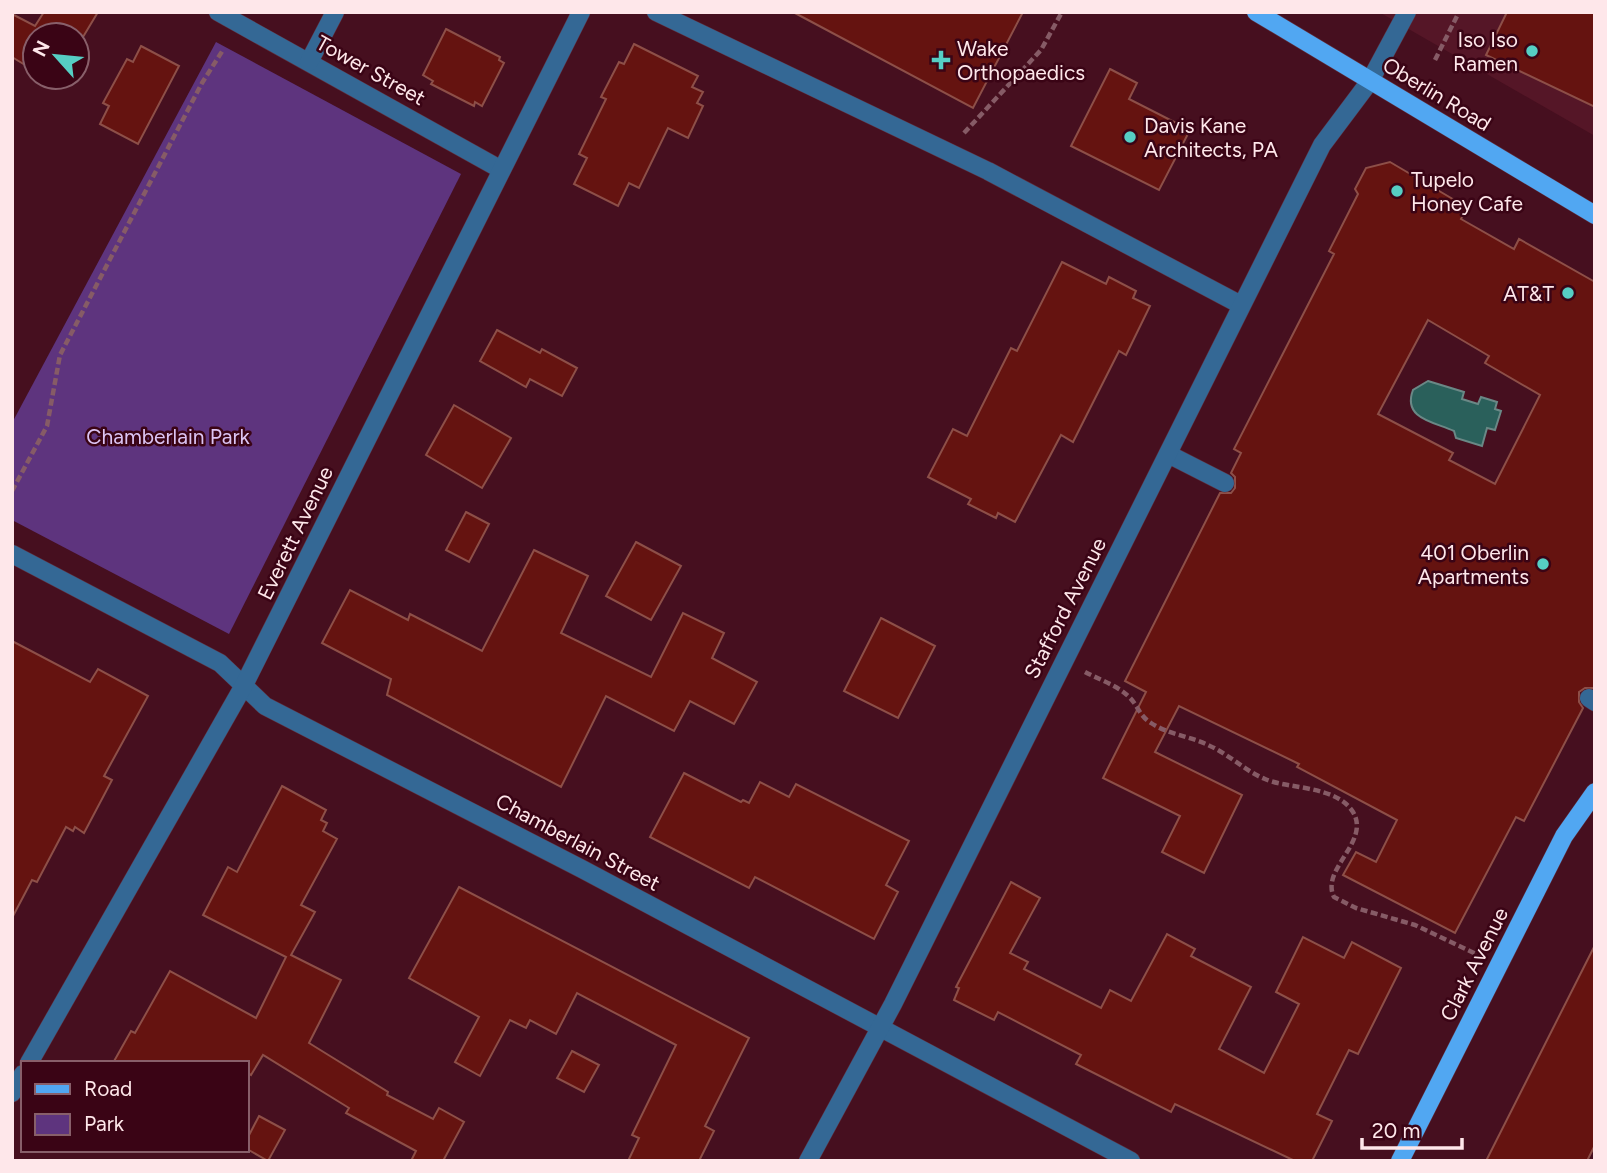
<svg xmlns="http://www.w3.org/2000/svg" width="1607" height="1173" font-family="Figtree,sans-serif">
<style>
.built{fill:#551627}
.green{fill:#5e347e}
.water{fill:#2a605b;stroke:#6a8886;stroke-width:2}
.building{fill:#651310;stroke:#8d4f48;stroke-width:2;fill-rule:evenodd}
.lines{fill:none;stroke-linecap:round;stroke-linejoin:round}
.minor-casing{stroke:#602d3b;stroke-width:19}
.major-casing{stroke:#602d3b;stroke-width:19}
.path{stroke:#865b66;stroke-width:4.5;stroke-dasharray:7 3.5;stroke-linecap:butt}
.minor{stroke:#346895;stroke-width:18}
.major{stroke:#51a7f2;stroke-width:18}
.poi-dot{fill:#56cec4;stroke:#3a0415;stroke-width:2.5}
.labels{text-anchor:middle;dominant-baseline:central;stroke-width:5;stroke-linejoin:round;paint-order:stroke}
.poi-label{font-size:21px;fill:#fee7ea;stroke:#3a0415;text-anchor:end}
.street-label{font-size:21px;fill:#fee7ea;stroke:#3a0415}
.park-label{font-size:21px;fill:#dcc4f4;stroke:#3a0415}
</style>
<rect width="100%" height="100%" fill="#460f1f"/>
<path class="built" d="M1379,12H1595V136Z"/>
<path class="green" d="M216,42L461,174L229,634L12,520V423Z"/>
<path class="water" d="M1428,381L1464,392L1462,399L1478,404L1481,397L1497,402L1495,409L1501,411L1495,430L1487,428L1482,446L1456,438L1454,431C1435,422 1402,419 1413,390Z"/>
<g class="building">
<path d="M44,12H98L77,47V35H35V71L12,57V14L35,26Z"/>
<path d="M793,12H1023L973,108Z"/>
<path d="M1507,12H1595V107L1486,55Z"/>
<path d="M446,29L500,57L499,60L504,63L482,106L475,102L474,106L431,84L433,81L423,75Z"/>
<path d="M634,44L698,76L692,87L703,92L697,103L703,106L688,138L668,128L639,188L629,183L618,206L574,184L587,158L579,154L606,99L601,97L619,62L624,64Z"/>
<path d="M141,46L179,66L138,144L100,124L109,106L103,103L127,59L133,62Z"/>
<path d="M1110,69L1137,83L1129,99L1190,130L1159,190L1071,146Z"/>
<path d="M1390,162L1468,208L1461,219L1514,249L1519,239L1595,282V688H1585L1579,692V702L1583,708L1524,821L1516,817L1455,933L1343,875L1356,852L1376,862L1397,820L1297,767L1299,764L1179,706L1155,752L1242,795L1204,873L1162,852L1180,816L1103,778L1146,692L1125,681L1220,493H1231L1235,488V477L1231,473L1241,453L1234,449L1334,254L1329,251L1358,194L1355,189L1366,168ZM1428,320L1489,356L1485,363L1540,395L1495,484L1449,460L1453,453L1378,414Z"/>
<path d="M1062,262L1106,284L1109,277L1136,291L1133,298L1150,306L1126,355L1119,351L1073,442L1061,435L1015,522L998,513L996,518L968,504L971,499L928,477L953,429L967,436L1011,348L1017,351Z"/>
<path d="M497,330L540,353L542,349L577,368L562,396L530,379L526,387L480,361Z"/>
<path d="M454,405L511,438L482,488L426,455Z"/>
<path d="M466,512L489,524L469,562L446,550Z"/>
<path d="M636,542L681,566L651,620L606,596Z"/>
<path d="M534,550L588,576L561,633L651,677L683,613L724,633L712,658L757,682L734,724L690,701L674,731L606,696L561,787L387,695L391,679L322,643L350,590L408,620L410,614L482,651Z"/>
<path d="M881,618L935,646L898,718L844,691Z"/>
<path d="M12,641L90,682L98,669L148,696L104,776L112,780L84,833L75,827L73,831L66,827L37,882L32,880L12,918Z"/>
<path d="M684,773L741,802L743,800L749,803L760,782L789,797L796,784L909,841L886,885L898,892L874,939L755,877L749,888L650,837Z"/>
<path d="M282,786L326,810L321,820L327,823L323,831L337,839L301,905L315,912L291,955L341,980L309,1043L388,1092L387,1095L433,1119L439,1108L464,1122L443,1161H411L416,1151L346,1113L349,1108L263,1055L251,1075L247,1072V1063H113L131,1031L135,1033L170,971L256,1018L286,957L203,915L228,867L237,872Z"/>
<path d="M1011,882L1040,898L1010,953L1028,962L1024,969L1101,1008L1110,990L1131,1001L1167,934L1195,949L1191,956L1251,987L1219,1049L1264,1073L1299,1004L1276,992L1303,937L1344,958L1352,942L1401,968L1358,1054L1349,1050L1317,1114L1332,1121L1312,1161H1295L1175,1104L1171,1112L1076,1064L1081,1055L998,1012L994,1020L954,1000L959,988L956,987Z"/>
<path d="M459,887L749,1038L705,1126L714,1131L699,1161H628L639,1138L632,1135L676,1045L577,993L556,1034L530,1020L526,1028L510,1020L480,1076L455,1062L479,1017L409,978Z"/>
<path d="M1595,945V1145L1587,1161H1486Z"/>
<path d="M572,1051L599,1065L584,1092L557,1078Z"/>
<path d="M259,1116L285,1130L268,1161L247,1149V1139Z"/>
</g>
<g class="lines">
<defs>
<g id="minor">
<path d="M218,12L500,169"/>
<path d="M656,12L988,171L1241,305"/>
<path d="M309,62L335,12"/>
<path d="M1168,454L1225,483"/>
<path d="M12,554L220,663L265,706L582,869L1131,1161"/>
<path d="M1589,698L1595,702"/>
<path d="M29,1063L243,687L581,12"/>
<path d="M12,1093L23,1074"/>
<path d="M808,1161L893,1004L1322,145L1370,81L1407,12"/>
</g>
<g id="major">
<path d="M1256,12L1595,215"/>
<path d="M1400,1161L1564,836L1595,792"/>
</g>
</defs>
<use href="#minor" class="minor-casing"/>
<use href="#major" class="major-casing"/>
<g class="path">
<path d="M1435,60L1459,12"/>
<path d="M964,133L1041,50L1062,12"/>
<path d="M12,491L47,426L60,355L202,83L223,50"/>
<path d="M1085,672C1098,679 1116,685 1127,695C1137,703 1139,716 1151,723C1169,735 1191,736 1210,746C1230,755 1245,771 1265,779C1287,789 1336,785 1353,812C1371,842 1320,869 1334,897L1356,908L1415,925L1476,954"/>
</g>
<use href="#minor" class="minor"/>
<use href="#major" class="major"/>
</g>
<g class="poi-dot">
<circle cx="1532" cy="51" r="7"/>
<path d="M937.5 49.5h7v7h7v7h-7v7h-7v-7h-7v-7h7z"/>
<circle cx="1130" cy="137" r="7"/>
<circle cx="1397" cy="191" r="7"/>
<circle cx="1568" cy="293" r="7"/>
<circle cx="1543" cy="564" r="7"/>
</g>
<g class="labels">
<g class="poi-label">
<text x="1518" y="39">Iso Iso<tspan x="1518" dy="24">Ramen</tspan></text>
<text x="957" y="48" text-anchor="start">Wake<tspan x="957" dy="24">Orthopaedics</tspan></text>
<text x="1144" y="125" text-anchor="start">Davis Kane<tspan x="1144" dy="24">Architects, PA</tspan></text>
<text x="1411" y="179" text-anchor="start">Tupelo<tspan x="1411" dy="24">Honey Cafe</tspan></text>
<text x="1554" y="293">AT&amp;T</text>
<text x="1529" y="552">401 Oberlin<tspan x="1529" dy="24">Apartments</tspan></text>
</g>
<g class="street-label">
<text transform="translate(371 70) rotate(29)">Tower Street</text>
<text transform="translate(1437 94) rotate(31)">Oberlin Road</text>
<text transform="translate(295 533) rotate(-64)">Everett Avenue</text>
<text transform="translate(1065 608) rotate(-63)">Stafford Avenue</text>
<text transform="translate(578 842) rotate(28)">Chamberlain Street</text>
<text transform="translate(1474 964) rotate(-63)">Clark Avenue</text>
</g>
<g class="park-label">
<text x="168" y="436">Chamberlain Park</text>
</g>
</g>
<rect width="1607" height="1173" fill="none" stroke="#fee7ea" stroke-width="28"/>
<rect x="21" y="1061" width="228" height="91" fill="#3a0415" stroke="#885f6a" stroke-width="2"/>
<rect x="35" y="1084" width="35" height="10" fill="#51a7f2" stroke="#885f6a" stroke-width="2"/>
<text x="84" y="1096" font-size="21" fill="#fee7ea">Road</text>
<rect x="35" y="1114" width="35" height="21" fill="#5e347e" stroke="#885f6a" stroke-width="2"/>
<text x="84" y="1131" font-size="21" fill="#fee7ea">Park</text>
<g transform="translate(56 56) rotate(297)"><circle r="33" fill="#3a0415" stroke="#885f6a" stroke-width="2"/>
<path d="M0-5L12 26L0 18L-12 26Z" fill="#56cec4"/>
<text y="-10" font-size="19" font-weight="bold" text-anchor="middle" fill="#fee7ea">N</text>
</g>
<path d="M1362 1138v10h100v-10" fill="none" stroke="#fee7ea" stroke-width="3.5"/>
<text x="1372" y="1138" font-size="21" fill="#fee7ea" stroke="#3a0415" stroke-width="5" paint-order="stroke">20 m</text>
</svg>
